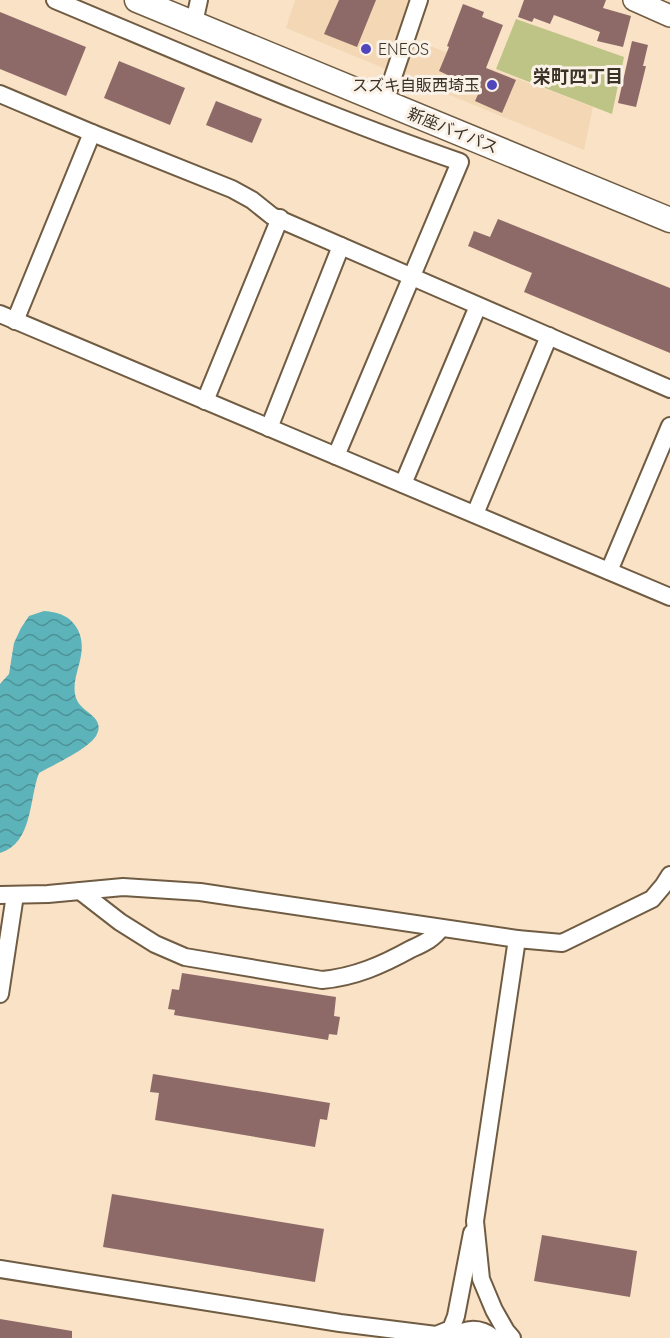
<svg xmlns="http://www.w3.org/2000/svg" width="670" height="1338" font-family="Quicksand,'Noto Sans JP',sans-serif">
<style>
.built{fill:#f4d8b5}
.park{fill:#bec485}
.water{fill:url(#water-waves)}
.building{fill:#8d6a68}
.lines{fill:none;stroke-linecap:round;stroke-linejoin:round}
.minor-casing{stroke:#6f5c43;stroke-width:20}
.major-casing{stroke:#6f5c43;stroke-width:24}
.highway-casing{stroke:#6f5c43;stroke-width:27}
.minor{stroke:#fff;stroke-width:16}
.major{stroke:#fff;stroke-width:21}
.highway{stroke:#fff;stroke-width:24}
.poi-dot{fill:#5145bc;stroke:#fbf2e7;stroke-width:2}
.labels{text-anchor:middle;dominant-baseline:central;stroke-width:6;stroke-linejoin:round;paint-order:stroke}
.poi-label{font-size:16px;fill:#3b3227;stroke:#fbf2e7;text-anchor:start}
.street-label{font-size:16px;fill:#3b3227;stroke:#fbf2e7}
.neighbourhood-label{font-size:18px;font-weight:bold;fill:#3b3227;stroke:#fbf2e7}
</style>
<defs>
<pattern id="water-waves" width="16" height="10" patternUnits="userSpaceOnUse" patternTransform="scale(1.5)"><rect width="16" height="10" fill="#5cb3ba"/><path d="M0 5q4-4 8 0t8 0" fill="none" stroke="#4d9297"/></pattern>
</defs>
<rect width="100%" height="100%" fill="#f9e2c6"/>
<g class="built">
<path d="M295,0H412L388,70L286,28Z"/>
<path d="M411,39L593,107L584,150L401,75Z"/>
</g>
<path class="park" d="M516,19L624,57L612,114L496,69Z"/>
<path class="water" d="M44,611C58,612 71,616 78,630C90,655 69,676 76,698C81,713 105,716 97,734C91,748 53,765 39,773C29,799 33,843 0,853V684L9,674L14,643L21,628L29,616Z"/>
<g class="building">
<path d="M339,0H376L357,47L324,34Z"/>
<path d="M524,0H606L603,8L631,16L623,47L597,41L600,32L554,15L550,24L534,18L532,22L518,17Z"/>
<path d="M463,4L484,12L482,17L503,25L486,68L516,80L502,113L475,101L480,90L439,71L449,47L447,46Z"/>
<path d="M0,12L86,47L66,96L0,69Z"/>
<path d="M632,41L648,45L643,66H646L636,107L618,103Z"/>
<path d="M119,61L185,88L170,125L104,98Z"/>
<path d="M216,101L262,119L252,143L206,125Z"/>
<path d="M498,219L670,288V353L524,292L532,273L468,246L474,231L490,237Z"/>
<path d="M182,973L336,997L334,1016L340,1017L337,1035L329,1034L328,1040L174,1015L175,1010L168,1009L172,989L179,990Z"/>
<path d="M153,1074L330,1103L327,1120L320,1119L315,1147L155,1120L159,1093L150,1092Z"/>
<path d="M112,1194L324,1229L315,1282L103,1247Z"/>
<path d="M542,1235L637,1251L630,1297L534,1281Z"/>
<path d="M0,1319L72,1331V1338H0Z"/>
</g>
<g class="lines">
<defs>
<g id="minor">
<path d="M55,0C189,56 323,115 460,162L336,456"/>
<path d="M194,23L199,0"/>
<path d="M389,89L419,0"/>
<path d="M0,94L92,133L232,189L252,200L272,216L670,389"/>
<path d="M0,314L670,597"/>
<path d="M15,321L92,133"/>
<path d="M205,401L280,218"/>
<path d="M269,428L341,246"/>
<path d="M403,484L478,306"/>
<path d="M475,514L549,336"/>
<path d="M609,571L670,426"/>
<path d="M80,891L120,922L155,944L185,957L322,980C355,977 382,965 411,949C422,944 434,939 441,928"/>
<path d="M0,895L48,894L123,887L200,892L517,939"/>
<path d="M0,994L15,895"/>
<path d="M0,1269L340,1323L436,1335L451,1329L456,1316L472,1233"/>
<path d="M453,1338C466,1327 480,1327 494,1338"/>
<path d="M512,1338L506,1331L494,1310L481,1279L475,1221L517,939L562,943L652,899L663,886L670,875"/>
</g>
<path id="major" d="M634,0L670,16"/>
<path id="highway" d="M137,0L670,220"/>
</defs>
<use href="#minor" class="minor-casing"/>
<use href="#major" class="major-casing"/>
<use href="#highway" class="highway-casing"/>
<use href="#minor" class="minor"/>
<use href="#major" class="major"/>
<use href="#highway" class="highway"/>
</g>
<g class="poi-dot">
<circle cx="366" cy="49" r="6"/>
<circle cx="492" cy="85" r="6"/>
</g>
<g class="labels">
<g class="poi-label">
<text x="378" y="49">ENEOS</text>
<text x="480" y="85" text-anchor="end">スズキ自販西埼玉</text>
</g>
<g class="street-label">
<text transform="translate(453 130) rotate(22)">新座バイパス</text>
</g>
<g class="neighbourhood-label">
<text x="578" y="76">栄町四丁目</text>
</g>
</g>
</svg>
